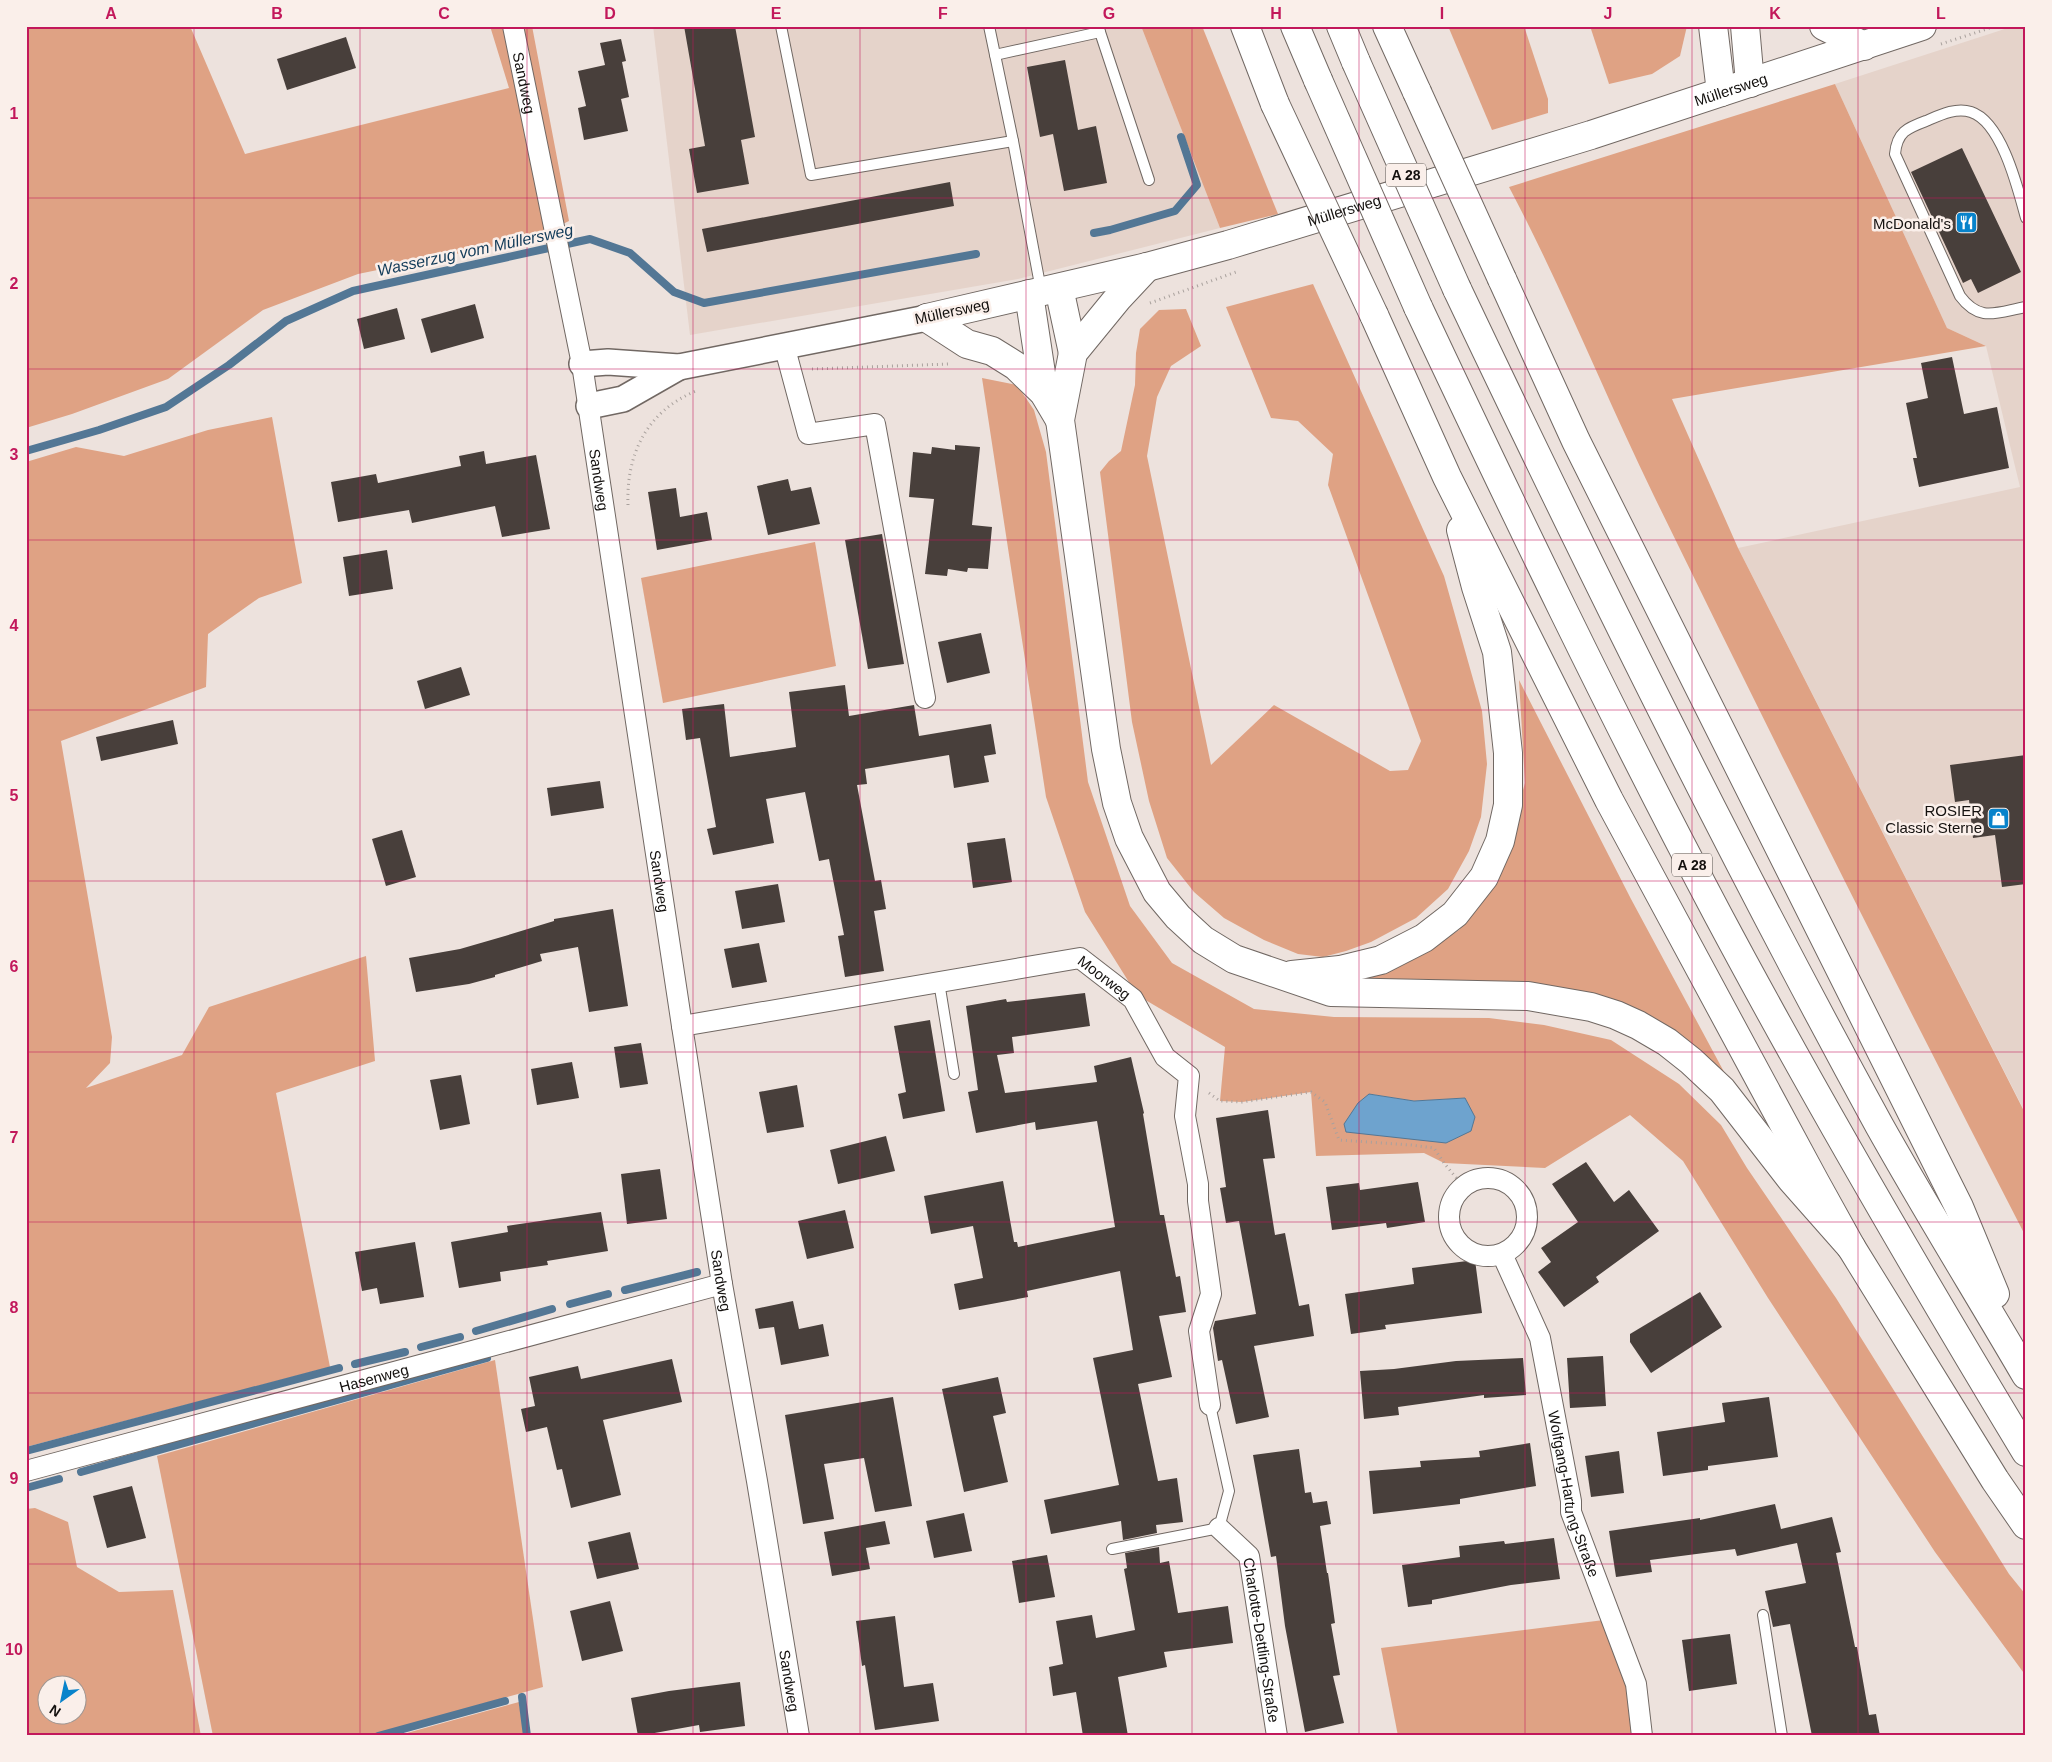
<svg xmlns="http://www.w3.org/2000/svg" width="2052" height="1762" font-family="Helvetica,sans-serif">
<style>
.built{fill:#e5d3ca}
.green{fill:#dfa284;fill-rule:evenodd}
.water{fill:#6ea3ce;stroke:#537795}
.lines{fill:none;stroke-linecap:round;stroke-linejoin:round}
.stream{stroke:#537795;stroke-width:8}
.building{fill:#483f3b}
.service-casing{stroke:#716863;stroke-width:12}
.minor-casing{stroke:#716863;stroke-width:22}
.tertiary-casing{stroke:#716863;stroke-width:28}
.secondary-casing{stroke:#716863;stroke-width:30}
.motorway-casing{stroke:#716863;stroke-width:30}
.path{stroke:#a9a19d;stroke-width:3;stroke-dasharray:1 4;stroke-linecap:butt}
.service{stroke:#fff;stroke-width:10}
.minor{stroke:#fff;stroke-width:20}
.tertiary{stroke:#fff;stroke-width:25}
.secondary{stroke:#fff;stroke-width:28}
.motorway{stroke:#fff;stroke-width:28}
.motorway-bridge-casing{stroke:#716863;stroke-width:30;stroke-linecap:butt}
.motorway-bridge{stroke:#fff;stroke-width:28}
.grid{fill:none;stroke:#c2185b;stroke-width:1;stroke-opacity:0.55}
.labels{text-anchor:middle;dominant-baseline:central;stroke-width:5;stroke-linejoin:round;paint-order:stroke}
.shield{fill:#faefea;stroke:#595451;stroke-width:1}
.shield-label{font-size:14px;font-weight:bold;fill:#14110f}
.street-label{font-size:15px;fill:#14110f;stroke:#faefea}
.poi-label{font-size:15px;fill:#14110f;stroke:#faefea;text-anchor:end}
.water-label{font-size:16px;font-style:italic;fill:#123b59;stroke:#faefea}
.neatline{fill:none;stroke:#c2185b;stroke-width:2}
.grid-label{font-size:16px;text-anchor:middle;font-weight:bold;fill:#c2185b}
</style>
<rect width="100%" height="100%" fill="#ede2dd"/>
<g class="built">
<path d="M653,26H1141L1220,228L1018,279L690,335Z"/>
<path d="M2014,26H2026V1114L1738,548L2020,487L1986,346L1947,328L1835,84Z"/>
</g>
<g class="green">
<path d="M26,26H190L245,154L509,88L490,26H532L569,221L534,238L358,274L263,310L168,379L72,414L26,428Z"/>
<path d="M1141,26H1202L1278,214L1220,228Z"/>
<path d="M1448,26H1524L1548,99V113L1492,130Z"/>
<path d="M1590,26H1687L1680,56L1652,74L1609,84Z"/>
<path d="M1835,84L1947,328L1986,346L1672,399L1738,548L2026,1115V1237C1899,991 1775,744 1654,496C1604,393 1562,287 1509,187Z"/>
<path d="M1313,284L1444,576L1482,711L1487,764L1481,817L1469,851L1448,889L1416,918L1371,942L1346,951L1323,957L1298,954L1264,940L1224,918L1194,892L1167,858L1149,801L1132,722L1100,472L1109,461L1121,451L1135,385L1136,353L1140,329L1159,310L1186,309L1201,346L1171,366L1157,397L1147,456L1211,765L1274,705L1390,771L1408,770L1421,741L1328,485L1333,454L1298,421L1271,418L1226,307Z"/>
<path d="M982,378L1017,385L1034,410L1046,452L1088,782L1130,906L1172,963L1254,1009L1334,1017L1489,1018L1544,1025L1611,1040L1679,1084L1721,1125L1747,1168L1836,1298L2009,1574L2026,1595V1676L1935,1552L1768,1298L1683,1161L1630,1115L1545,1168L1444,1163L1424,1153L1316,1156L1311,1092L1242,1102L1220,1101L1225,1047L1137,995L1085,912L1046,797ZM1370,1094L1414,1101L1465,1098L1446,1143Z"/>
<path d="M272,417L302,583L259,598L208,634L206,687L61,741L112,1037L110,1063L86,1088L182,1055L209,1007L366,956L375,1061L276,1093L330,1367L26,1447V462L76,447L124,456L208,430Z"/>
<path d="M815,542L836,666L663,703L641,578Z"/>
<path d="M1519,680L1631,899L1730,1083L1586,999L1351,983L1402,965L1459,930L1499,874L1525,783Z"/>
<path d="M495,1360L543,1687L368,1736H213L157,1456Z"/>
<path d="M35,1508L68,1522L77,1567L119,1592L173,1590L201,1736H28L26,1729V1509ZM48,1684H78V1714H48Z"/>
<path d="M1612,1619L1641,1736H1398L1381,1648Z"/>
<path d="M519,1702L524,1736H396Z"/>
</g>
<path class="water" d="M1369,1094L1414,1101L1465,1098L1475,1117L1471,1131L1446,1143L1346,1132L1344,1124L1358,1103Z"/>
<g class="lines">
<g class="stream">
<path d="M1094,233L1110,230L1175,211L1197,185L1181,137"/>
<path d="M26,451L99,430L166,407L229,365L286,321L353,291L558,246L590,239L630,253L674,292L704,303L976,254"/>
<path d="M625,1290L697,1272"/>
<path d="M570,1304L608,1294"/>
<path d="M476,1331L552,1309"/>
<path d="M421,1347L460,1337"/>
<path d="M355,1364L405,1352"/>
<path d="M26,1451L339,1368"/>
<path d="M81,1472L487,1358"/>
<path d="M26,1488L59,1479"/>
<path d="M522,1697L527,1736"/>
<path d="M378,1736L505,1701"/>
</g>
</g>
<g class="building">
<path d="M684,26H735L755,137L741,140L749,184L697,193L689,149L705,146Z"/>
<path d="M346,37L356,68L287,90L277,59Z"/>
<path d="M621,39L626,61L622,62L629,97L621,99L628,131L584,140L578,108L586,106L578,71L605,65L600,43Z"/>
<path d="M1065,60L1078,130L1096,126L1107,183L1064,191L1053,134L1040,137L1027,67Z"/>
<path d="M1962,148L2021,272L1978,293L1971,279L1963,283L1911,172Z"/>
<path d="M950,182L954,206L707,252L702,229Z"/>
<path d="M475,304L484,338L431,353L421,319Z"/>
<path d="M397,308L405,339L364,349L357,319Z"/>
<path d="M1952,357L1964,414L1997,407L2009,468L1919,487L1913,458H1917L1906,403L1928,398L1921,363Z"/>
<path d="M955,445L980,447L972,525L992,527L988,569L968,568L967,572L948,569L947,576L925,574L934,499L909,497L913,452L931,454L932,447L955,450Z"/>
<path d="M484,451L486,464L536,455L550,529L502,537L495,506L412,523L409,510L338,522L331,482L376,474L378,483L461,466L459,456Z"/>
<path d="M788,479L791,491L811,487L820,524L768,535L757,486Z"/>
<path d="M676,488L680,517L707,512L712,540L657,550L648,492Z"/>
<path d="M882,534L904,664L868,669L845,540Z"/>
<path d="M387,550L393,589L349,596L343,557Z"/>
<path d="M981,633L990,673L947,683L938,642Z"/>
<path d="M461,667L470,695L425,709L417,681Z"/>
<path d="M845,685L849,716L914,705L919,736L991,724L996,754L984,756L989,782L954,788L949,755L865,769L867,784L857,785L875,881L881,880L886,909L874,911L884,971L845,977L838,936L844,935L829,859L819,861L805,792L766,799L774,843L713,855L707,829L716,827L700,738L686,740L682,709L724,704L730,757L796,747L789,692Z"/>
<path d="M173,720L178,744L101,761L96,737Z"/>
<path d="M2026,755V884L2002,887L1995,835L1973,838L1969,800L1955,802L1950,765Z"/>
<path d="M600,781L604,808L551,816L547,788Z"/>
<path d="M402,830L416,877L386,886L372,839Z"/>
<path d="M1005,838L1012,882L973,888L967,843Z"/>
<path d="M778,884L785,922L742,929L735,891Z"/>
<path d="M613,909L628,1006L589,1012L578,947L540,954L542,961L495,975V977L469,984L416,992L409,958L460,949L505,936L554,921V919Z"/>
<path d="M759,943L767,982L732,988L724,949Z"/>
<path d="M1085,993L1090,1026L1012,1037L1014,1053L997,1055L1005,1093L1097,1082L1094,1066L1131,1057L1144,1113L1143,1114L1160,1215H1164L1176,1277L1180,1276L1186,1312L1159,1316L1172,1377L1138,1384L1158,1481L1177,1478L1183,1522L1156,1525L1157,1533L1123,1540L1121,1521L1051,1534L1044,1500L1119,1485L1093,1358L1133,1350L1120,1271L1027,1291L1028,1297L959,1310L954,1284L983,1278L973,1226L931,1234L924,1196L1003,1181L1014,1242H1017L1018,1247L1115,1227L1097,1121L1036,1130L1035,1122L976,1133L968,1092L978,1090L966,1006L1006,999L1007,1002Z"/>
<path d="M930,1020L945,1111L903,1119L898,1094L906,1092L894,1026Z"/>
<path d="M641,1043L648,1084L620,1088L614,1047Z"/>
<path d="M572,1062L579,1098L537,1105L531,1069Z"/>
<path d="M461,1075L470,1124L440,1130L430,1080Z"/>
<path d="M797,1085L804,1127L767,1133L759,1092Z"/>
<path d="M1268,1110L1275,1158L1263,1159L1275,1235L1285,1233L1299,1306L1309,1304L1314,1336L1254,1346L1269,1417L1236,1424L1222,1360L1218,1361L1213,1328L1215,1321L1256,1314L1239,1221L1226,1223L1220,1188L1226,1187L1216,1118Z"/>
<path d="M886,1136L895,1171L838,1184L830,1150Z"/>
<path d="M1586,1162L1614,1202L1629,1190L1659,1231L1596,1277L1599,1282L1564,1307L1538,1272L1551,1262L1541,1248L1578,1222L1552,1184Z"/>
<path d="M660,1169L667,1219L627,1224L621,1174Z"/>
<path d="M1418,1182L1425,1222L1387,1228L1386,1223L1332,1230L1326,1187L1359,1183L1360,1190Z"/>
<path d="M845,1210L854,1248L807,1259L798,1221Z"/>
<path d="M601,1212L608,1251L547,1261L548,1265L500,1272L501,1281L459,1288L451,1242L508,1232L507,1226Z"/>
<path d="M415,1242L424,1297L380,1304L377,1288L362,1291L355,1252Z"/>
<path d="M1475,1260L1482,1313L1385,1325L1386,1329L1351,1334L1345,1294L1414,1284L1412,1268Z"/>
<path d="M1700,1292L1722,1327L1651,1373L1630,1342V1334Z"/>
<path d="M793,1301L799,1329L823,1324L829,1356L781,1365L774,1327L759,1329L755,1309Z"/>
<path d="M1603,1356L1606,1406L1570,1408L1567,1358Z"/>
<path d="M1523,1358L1526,1395L1484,1398V1395L1398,1407L1399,1415L1364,1419L1360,1371L1394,1369L1456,1361Z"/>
<path d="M672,1359L682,1402L603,1420L621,1495L571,1508L562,1469L557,1470L547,1427L526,1432L521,1409L535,1406L529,1377L578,1366L581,1379Z"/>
<path d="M998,1377L1006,1413L993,1416L1008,1482L964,1492L942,1389Z"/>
<path d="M893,1397L912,1506L875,1512L864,1458L824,1464L834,1519L803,1524L785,1415Z"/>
<path d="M1769,1397L1778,1457L1708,1466V1470L1663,1476L1657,1432L1725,1422L1722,1403Z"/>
<path d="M1530,1443L1536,1486L1460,1499V1504L1373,1514L1369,1471L1421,1467L1420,1461L1480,1457L1479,1451Z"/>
<path d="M1299,1449L1305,1493L1311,1492L1313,1503L1327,1501L1331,1524L1320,1526L1327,1573H1328L1335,1623L1331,1624L1340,1675L1333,1676L1344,1723L1305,1732L1285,1626L1276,1556L1271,1557L1253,1455Z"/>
<path d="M1619,1451L1624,1493L1591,1497L1585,1456Z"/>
<path d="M132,1486L146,1538L107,1548L93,1496Z"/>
<path d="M1775,1504L1781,1529L1832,1517L1841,1552L1836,1553L1855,1647H1857L1869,1715L1876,1714L1880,1736H1812L1790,1624L1773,1627L1765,1591L1806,1583L1797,1543L1737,1556L1735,1549L1650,1560L1652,1572L1616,1577L1609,1531L1700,1518V1520Z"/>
<path d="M964,1513L972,1551L934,1558L926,1521Z"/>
<path d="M885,1521L890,1544L866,1548L870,1569L832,1576L824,1532Z"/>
<path d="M630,1532L639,1569L597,1579L588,1542Z"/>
<path d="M1554,1538L1560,1579L1511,1585L1432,1600V1604L1408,1607L1402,1565L1460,1557L1459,1546L1504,1541L1505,1544Z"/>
<path d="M1159,1547L1160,1563L1169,1561L1178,1613L1228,1606L1233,1643L1164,1652L1167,1667L1118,1677L1128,1736H1083L1076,1692L1053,1696L1049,1667L1063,1664L1056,1621L1092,1615L1096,1638L1135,1630L1124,1569L1127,1568L1125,1553Z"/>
<path d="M1047,1555L1055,1597L1019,1603L1012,1561Z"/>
<path d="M610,1601L623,1651L582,1661L570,1611Z"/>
<path d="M895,1616L904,1687L933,1683L939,1721L875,1730L865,1665L862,1666L856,1621Z"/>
<path d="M1730,1634L1737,1684L1689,1691L1682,1640Z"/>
<path d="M740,1682L745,1726L700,1732L699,1725L638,1736L631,1698L669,1691Z"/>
</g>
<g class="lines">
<defs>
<g id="service">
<path d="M781,26L811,175L1013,141"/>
<path d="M989,26L1013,141L1041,290"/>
<path d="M1098,26L1149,180"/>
<path d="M995,55L1100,32"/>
<path d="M2026,218C2018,189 2002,122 1971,112C1956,107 1940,115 1926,121C1907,128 1897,132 1895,154L1960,296C1980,323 1997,312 2026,307"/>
<path d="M939,982L954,1074"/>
<path d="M1112,1549L1219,1528L1229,1491L1210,1405"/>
<path d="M1763,1615L1782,1736"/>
</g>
<g id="minor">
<path id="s1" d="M513,26L582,364L682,1026L722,1284L757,1481L799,1736"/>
<path d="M784,345L808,434L875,424L925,698"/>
<path id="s2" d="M682,1026L1080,958L1133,999L1165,1057L1189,1076L1185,1116L1198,1184V1201L1211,1294L1199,1331L1210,1405"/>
<circle cx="1488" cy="1217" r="39"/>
<path id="s3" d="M1502,1254L1540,1338L1571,1501V1512L1636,1684L1642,1736"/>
<path id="s4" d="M26,1471L722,1284"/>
<path id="s5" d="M1219,1528L1249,1556L1277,1736"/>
</g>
<g id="tertiary">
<path d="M582,364L608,362L679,367L927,318"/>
<path d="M589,406L623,399L679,367"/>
</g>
<g id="secondary">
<path id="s6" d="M927,318L1147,267L1228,245L1591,135L1922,26"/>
</g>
<g id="motorway">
<path d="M1245,26L1275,104"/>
<path d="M1295,26L1318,80"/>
<path d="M1341,26L1356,62"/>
<path d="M1387,26L1417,92"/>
<path d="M1713,26L1721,92"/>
<path d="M1745,26L1750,83"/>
<path d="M1824,26L1864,46"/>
<path d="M1147,267L1118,298L1073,353L1060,420L1106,749L1117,803L1129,838L1157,892L1178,917L1203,940L1234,959L1331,992L1528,996L1591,1007L1616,1015L1638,1025L1667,1042L1691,1061L1722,1090L1791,1179L1851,1247"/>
<path d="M1502,279L1576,441L1959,1207L1995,1294"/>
<path d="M1059,288L1073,353"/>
<path d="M1457,289C1591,571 1729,851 1879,1125C1926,1209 1977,1291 2026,1375"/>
<path d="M1029,294L1044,393"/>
<path d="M1418,307C1514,511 1612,715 1718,915C1815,1097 1919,1275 2026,1452"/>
<path d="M1374,315L1447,477L1609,800L1815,1182L1851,1247L1995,1480L2026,1525"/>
<path d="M927,318L967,344L992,351L1016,366L1044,393L1060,420"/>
<path d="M1292,975L1340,970L1381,960L1424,938L1455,914L1484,877L1500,841L1508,805V753L1497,652L1476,587L1461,530"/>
</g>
</defs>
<use href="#service" class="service-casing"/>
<use href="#minor" class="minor-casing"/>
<use href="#tertiary" class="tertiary-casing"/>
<use href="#secondary" class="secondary-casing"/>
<use href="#motorway" class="motorway-casing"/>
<g class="path">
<path d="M1941,44L1996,26"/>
<path d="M1150,303L1236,272"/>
<path d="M812,369L949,364"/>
<path d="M628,505C626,454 647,411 696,391"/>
<path d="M1209,1093L1220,1101L1242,1102L1311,1092L1325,1102L1339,1140L1411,1145L1434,1148L1444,1163L1463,1186"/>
</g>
<use href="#service" class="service"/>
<use href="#minor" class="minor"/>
<use href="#tertiary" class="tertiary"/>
<use href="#secondary" class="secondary"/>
<use href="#motorway" class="motorway"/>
<defs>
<g id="motorway-bridge">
<path d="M1356,62L1457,289"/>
<path d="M1318,80L1418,307"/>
<path d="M1417,92L1502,279"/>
<path d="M1275,104L1374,315"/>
</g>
</defs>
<use href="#motorway-bridge" class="motorway-bridge-casing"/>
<use href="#motorway-bridge" class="motorway-bridge"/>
</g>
<path class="grid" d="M194,26V1736M360,26V1736M527,26V1736M693,26V1736M860,26V1736M1026,26V1736M1192,26V1736M1359,26V1736M1525,26V1736M1692,26V1736M1858,26V1736M26,198H2026M26,369H2026M26,540H2026M26,710H2026M26,881H2026M26,1052H2026M26,1222H2026M26,1393H2026M26,1564H2026"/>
<defs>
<symbol id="restaurant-square" viewBox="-11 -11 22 22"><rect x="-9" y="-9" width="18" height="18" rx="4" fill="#0883cb" stroke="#faefea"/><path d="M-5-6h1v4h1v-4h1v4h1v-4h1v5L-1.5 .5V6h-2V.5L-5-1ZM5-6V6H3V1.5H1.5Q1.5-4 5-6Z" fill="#fff"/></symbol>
<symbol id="shop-square" viewBox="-11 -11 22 22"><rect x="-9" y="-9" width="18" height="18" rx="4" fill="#0883cb" stroke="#faefea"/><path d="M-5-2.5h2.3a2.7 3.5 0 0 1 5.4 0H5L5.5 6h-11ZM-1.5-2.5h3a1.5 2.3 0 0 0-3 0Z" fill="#fff"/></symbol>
</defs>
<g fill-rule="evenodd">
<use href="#restaurant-square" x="1954" y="210" width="25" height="25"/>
<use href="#shop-square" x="1986" y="806" width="25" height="25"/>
</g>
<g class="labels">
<g class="shield">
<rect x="1386" y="163.5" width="40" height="23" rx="4"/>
<rect x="1672" y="853.5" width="40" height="23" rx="4"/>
</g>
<g class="shield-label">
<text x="1406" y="175">A 28</text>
<text x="1692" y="865">A 28</text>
</g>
<g class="street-label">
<text stroke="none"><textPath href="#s1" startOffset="58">Sandweg</textPath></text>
<text stroke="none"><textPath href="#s6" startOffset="836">Müllersweg</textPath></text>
<text stroke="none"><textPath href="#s6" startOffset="431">Müllersweg</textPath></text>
<text transform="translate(952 311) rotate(-12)">Müllersweg</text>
<text stroke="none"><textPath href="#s1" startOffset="462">Sandweg</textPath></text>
<text stroke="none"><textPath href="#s1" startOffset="868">Sandweg</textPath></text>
<text stroke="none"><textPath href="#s2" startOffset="435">Moorweg</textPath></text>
<text stroke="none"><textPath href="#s1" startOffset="1272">Sandweg</textPath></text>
<text stroke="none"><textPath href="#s4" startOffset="360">Hasenweg</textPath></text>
<text stroke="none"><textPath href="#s3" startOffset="252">Wolfgang-Hartung-Straße</textPath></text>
<text stroke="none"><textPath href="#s5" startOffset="126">Charlotte-Dettling-Straße</textPath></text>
<text stroke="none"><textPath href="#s1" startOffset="1678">Sandweg</textPath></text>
</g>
<g class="poi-label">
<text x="1951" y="223">McDonald's</text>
<text x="1982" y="810">ROSIER<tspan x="1982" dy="17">Classic Sterne</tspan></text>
</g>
<g class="water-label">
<text transform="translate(475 250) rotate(-12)">Wasserzug vom Müllersweg</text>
</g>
</g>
<rect width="2052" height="1762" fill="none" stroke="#faefea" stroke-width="55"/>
<g transform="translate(62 1700) rotate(213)"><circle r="24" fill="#faefea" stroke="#9e9692"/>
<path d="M0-4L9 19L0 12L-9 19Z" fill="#0883cb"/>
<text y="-8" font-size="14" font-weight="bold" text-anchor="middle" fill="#14110f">N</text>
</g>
<rect x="28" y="28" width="1996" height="1706" class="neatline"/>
<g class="grid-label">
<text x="111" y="19">A</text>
<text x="277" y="19">B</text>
<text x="444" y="19">C</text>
<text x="610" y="19">D</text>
<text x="776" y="19">E</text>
<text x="943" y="19">F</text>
<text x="1109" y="19">G</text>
<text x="1276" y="19">H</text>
<text x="1442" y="19">I</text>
<text x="1608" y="19">J</text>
<text x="1775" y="19">K</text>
<text x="1941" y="19">L</text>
<text x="14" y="119">1</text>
<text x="14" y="289">2</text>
<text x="14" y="460">3</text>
<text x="14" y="631">4</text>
<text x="14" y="801">5</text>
<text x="14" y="972">6</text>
<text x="14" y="1143">7</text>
<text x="14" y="1313">8</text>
<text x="14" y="1484">9</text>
<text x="14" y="1655">10</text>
</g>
</svg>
